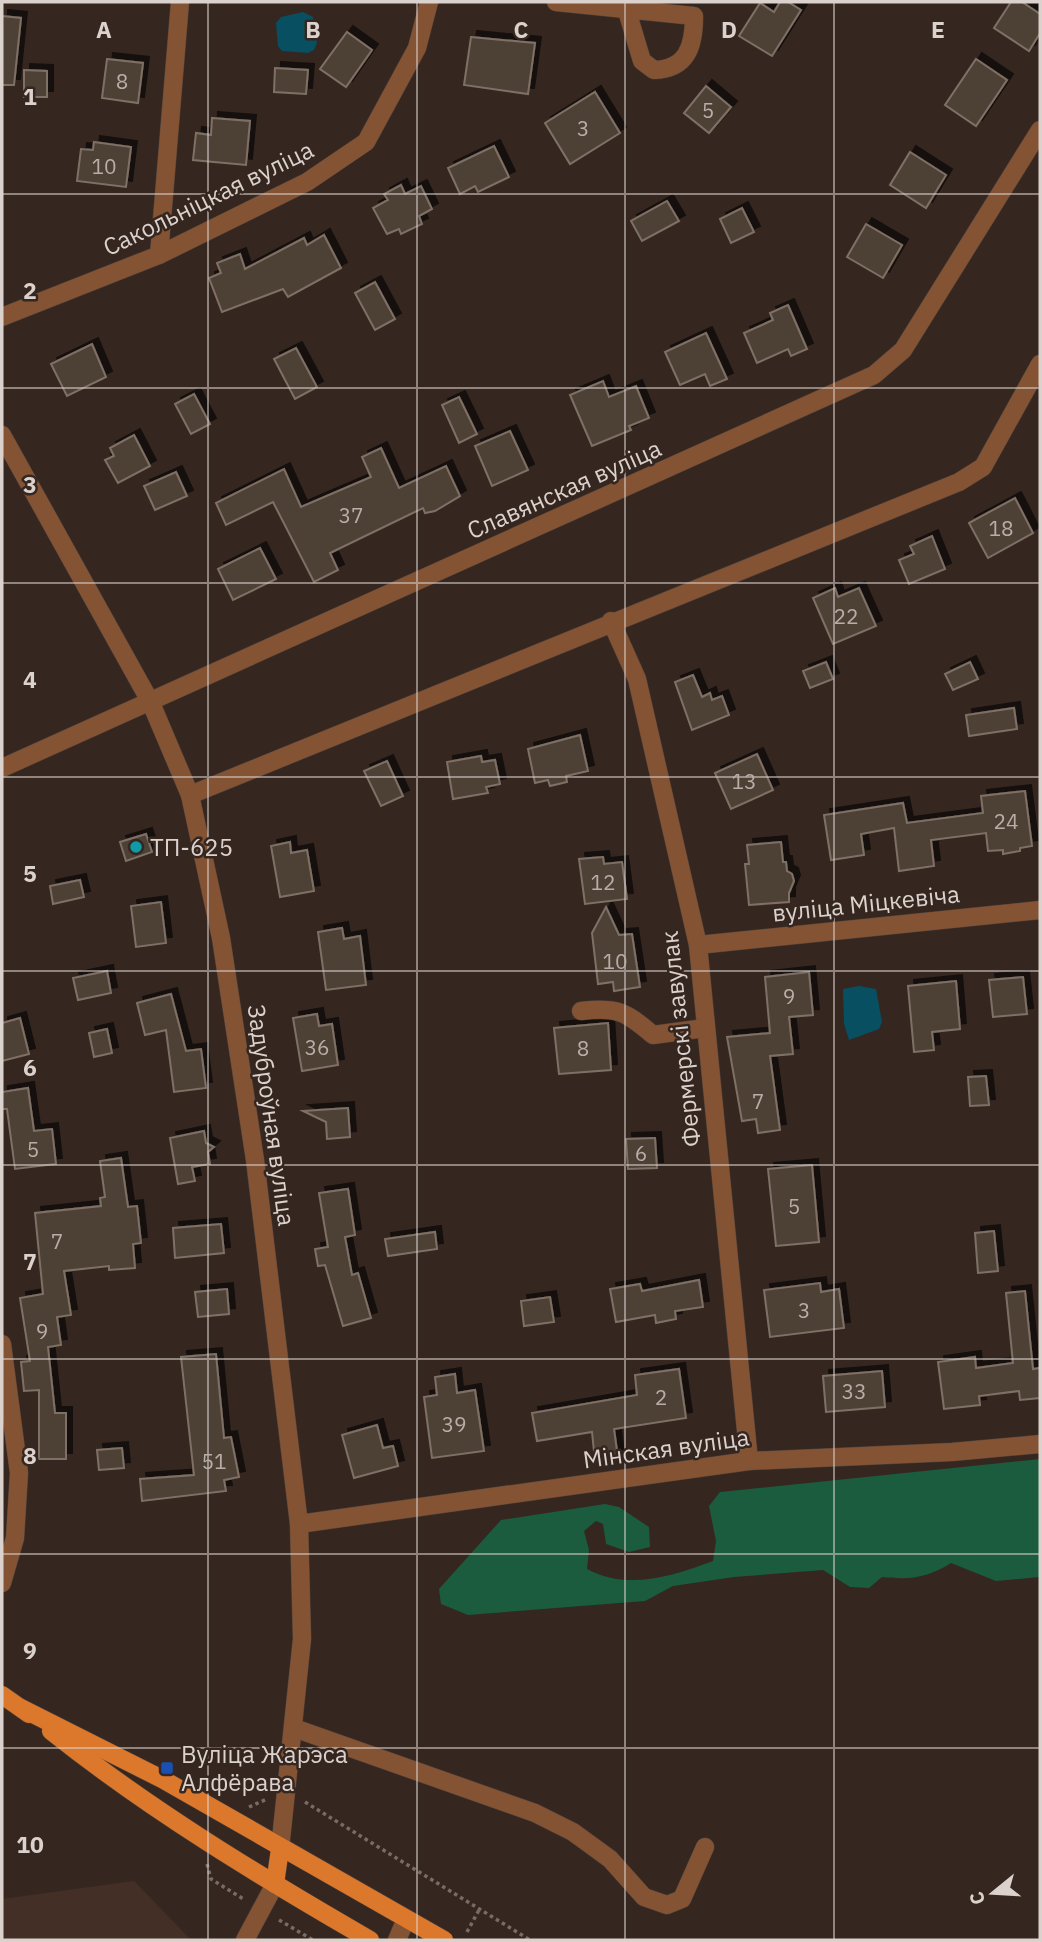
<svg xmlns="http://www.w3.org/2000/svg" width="1042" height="1942" font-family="'IBM Plex Sans',sans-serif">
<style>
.built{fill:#432f25}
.green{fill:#1a5c3d}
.water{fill:#084f61}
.building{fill:#4e4036;stroke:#7f7065;stroke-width:2;filter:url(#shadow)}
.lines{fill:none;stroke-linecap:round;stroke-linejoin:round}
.minor-casing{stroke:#50423c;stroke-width:19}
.major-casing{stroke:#50423c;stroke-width:19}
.path{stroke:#786c66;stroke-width:3.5;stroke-dasharray:3.5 3.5;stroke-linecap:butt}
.minor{stroke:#835333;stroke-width:18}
.major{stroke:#db782c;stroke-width:18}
.grid{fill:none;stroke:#dbd1cd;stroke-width:2;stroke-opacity:0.55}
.culture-dot{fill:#0f9aa8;stroke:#352720;stroke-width:2.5}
.transit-dot{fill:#1a4fb4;stroke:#352720;stroke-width:2.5}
.labels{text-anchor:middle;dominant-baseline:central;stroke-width:5;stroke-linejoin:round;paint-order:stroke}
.number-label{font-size:21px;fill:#b8ada7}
.street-label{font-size:24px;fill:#dbd1cd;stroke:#352720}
.poi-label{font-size:24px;fill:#dbd1cd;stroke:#352720;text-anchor:start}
.grid-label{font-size:23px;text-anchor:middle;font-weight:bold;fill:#dbd1cd;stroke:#352720;stroke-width:5;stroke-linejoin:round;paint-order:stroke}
</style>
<defs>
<filter id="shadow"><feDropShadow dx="6" dy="-6" stdDeviation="0" flood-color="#0009"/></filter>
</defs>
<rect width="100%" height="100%" fill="#352720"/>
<path class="built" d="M134,1881L191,1940H2V1899Z"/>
<path class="green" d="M1040,1459V1577L996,1581L951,1563C927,1578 910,1580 882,1577L869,1588L850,1587L823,1570L734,1577L673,1586L645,1601L468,1615L441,1604L439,1589L501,1520L605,1504L619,1507L649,1527L650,1547L629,1552L606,1544L603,1524L596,1521L584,1531L589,1550L587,1569C627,1591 673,1576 713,1561L716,1541L709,1506L720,1492Z"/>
<g class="water">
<path d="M303,12L313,17L317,43L314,50L308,53L282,51L278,46L276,23L281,17Z"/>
<path d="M859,986L876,989L882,1022L879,1029L849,1040L844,1024L843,989Z"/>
</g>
<g class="building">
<path d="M780,2H788L801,10L772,56L739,36L760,3L774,12Z"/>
<path d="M1011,2H1022L1040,14V33L1029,51L994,28Z"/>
<path d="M2,16L21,18L14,85H2Z"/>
<path d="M347,32L372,50L346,87L320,69Z"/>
<path d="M471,37L535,43L528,94L464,85Z"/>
<path d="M107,59L143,63L138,103L102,98Z"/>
<path d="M976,59L1007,80L976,126L945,105Z"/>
<path d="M275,68L308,70L306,94L274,92Z"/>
<path d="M24,70L47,71V97H24Z"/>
<path d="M706,86L731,107L709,133L684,113Z"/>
<path d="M595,92L620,133L570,164L545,123Z"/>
<path d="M212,118L250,121L246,165L193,160L196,133L211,135Z"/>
<path d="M94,142L131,147L126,187L77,181L81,149L93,150Z"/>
<path d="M494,146L509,177L478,192L475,186L460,194L448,168Z"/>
<path d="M910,152L946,175L926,208L890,185Z"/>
<path d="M401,185L405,194L421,186L432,209L419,216L422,224L401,234L399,229L387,234L373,208L388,200L384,194Z"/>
<path d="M667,201L679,221L642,241L631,221Z"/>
<path d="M742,208L754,232L731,243L720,219Z"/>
<path d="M866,224L902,245L883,278L847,257Z"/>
<path d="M324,235L341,268L288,297L283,289L222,312L209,278L221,273L217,263L240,254L245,269L304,238L307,245Z"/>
<path d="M375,282L395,319L375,330L355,293Z"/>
<path d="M788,305L807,349L791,356L788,349L757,363L744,333L773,320L770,313Z"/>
<path d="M706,333L727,379L710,386L705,374L680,385L665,352Z"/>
<path d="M92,344L106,377L67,396L51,364Z"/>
<path d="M296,348L317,387L295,399L274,359Z"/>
<path d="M603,381L609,397L636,386L649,418L629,426L631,430L592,446L570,395Z"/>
<path d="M194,394L210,424L191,434L175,404Z"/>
<path d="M459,397L477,434L459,443L442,405Z"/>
<path d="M510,431L528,470L492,486L475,446Z"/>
<path d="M134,435L150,466L118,483L105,460L114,456L110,448Z"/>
<path d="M381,448L399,488L446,466L460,496L435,511L425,513L423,508L330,553L338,570L314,582L273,502L226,525L216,503L284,469L301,507L371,477L362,457Z"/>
<path d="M176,472L187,496L155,510L144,486Z"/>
<path d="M1015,498L1033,533L988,558L969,523Z"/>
<path d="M932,536L945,569L909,584L899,560L914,554L910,546Z"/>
<path d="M260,548L276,579L233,600L218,569Z"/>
<path d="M835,588L838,597L859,588L876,626L833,644L813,598Z"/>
<path d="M826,662L833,679L810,688L803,671Z"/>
<path d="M970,662L978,679L953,690L945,674Z"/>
<path d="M693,675L702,697L710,693L712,700L722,696L729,715L692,730L675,682Z"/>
<path d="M1014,708L1017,729L969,736L966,715Z"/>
<path d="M580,735L588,771L566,776L567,782L550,786L548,780L535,783L528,749Z"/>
<path d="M757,754L773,790L731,809L715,773Z"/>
<path d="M481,756L482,762L495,760L500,784L486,787L488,793L453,799L447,762Z"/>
<path d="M387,761L403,796L381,806L364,771Z"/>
<path d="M1025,791L1032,846L1020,848V851L1003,854V850L988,851L986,833L931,840L934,866L899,871L894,828L861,834L864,855L831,860L824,815L903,803L907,823L983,813L981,796Z"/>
<path d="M146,834L152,852L126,861L120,842Z"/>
<path d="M290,842L291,853L307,850L314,891L280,897L271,846Z"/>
<path d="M781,842L783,862H786L787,871L792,874L794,881L789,893V902L749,905L745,864H749L747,845Z"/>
<path d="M603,857L604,864L622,862L627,899L585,904L579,859Z"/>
<path d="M80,880L84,897L53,904L50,886Z"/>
<path d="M161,902L166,943L136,947L131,906Z"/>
<path d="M606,907L619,935L632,934L640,987L614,991L613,982L598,984L592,933Z"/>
<path d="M342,928L344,939L360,936L366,985L326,990L318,932Z"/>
<path d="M107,971L111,993L78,1000L73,978Z"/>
<path d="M809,972L813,1015L789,1017L793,1054L770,1056L780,1130L758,1133L756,1119L742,1121L727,1037L770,1033L765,977Z"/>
<path d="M1023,977L1027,1014L993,1017L989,980Z"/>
<path d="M956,981L960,1029L932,1032L934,1050L914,1052L908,986Z"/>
<path d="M171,994L186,1051L201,1049L206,1088L174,1092L166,1030L145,1035L137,1003Z"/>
<path d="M317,1014L319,1026L332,1024L338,1065L302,1071L293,1018Z"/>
<path d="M20,1018L29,1054L2,1061V1023Z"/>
<path d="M608,1023L611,1070L559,1074L554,1028Z"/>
<path d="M107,1029L112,1053L94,1057L89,1033Z"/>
<path d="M986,1076L989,1105L970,1106L968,1077Z"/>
<path d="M28,1088L34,1131L52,1129L56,1164L15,1169L7,1109H2V1092Z"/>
<path d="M348,1108L350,1137L327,1139L326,1122L303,1111Z"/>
<path d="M204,1131L206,1143L214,1147L208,1152L210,1164L192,1167L195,1181L178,1184L170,1138Z"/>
<path d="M655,1138L657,1168L628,1169L626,1139Z"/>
<path d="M121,1158L128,1207L137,1206L141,1243L133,1244L135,1268L109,1270V1266L64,1271L71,1315L57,1317L61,1345L48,1347L55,1413H66V1459H39V1390L24,1391L21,1362L30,1361L20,1298L43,1294L35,1213L101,1206L100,1198L105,1197L100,1161Z"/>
<path d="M812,1165L819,1242L776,1246L768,1169Z"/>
<path d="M348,1189L355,1235L345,1237L352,1275L358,1273L371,1318L343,1326L325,1265L318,1266L315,1249L328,1247L319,1193Z"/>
<path d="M221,1224L224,1253L175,1258L173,1228Z"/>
<path d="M994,1231L998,1271L978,1273L975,1233Z"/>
<path d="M435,1232L437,1249L388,1256L385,1239Z"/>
<path d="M699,1280L703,1307L675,1311L676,1319L656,1323L655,1315L616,1322L610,1289L640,1284L642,1291Z"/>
<path d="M820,1283L821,1292L839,1289L844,1328L770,1337L764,1290Z"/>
<path d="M227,1289L229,1314L198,1317L195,1292Z"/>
<path d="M1025,1291L1033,1369L1040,1368V1398L1020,1400L1019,1391L979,1396L980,1405L944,1409L938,1362L975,1357L976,1368L1013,1363L1006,1293Z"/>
<path d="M550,1297L554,1322L524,1326L521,1301Z"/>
<path d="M216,1354L224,1438L231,1437L239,1477L224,1480L226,1491L142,1501L140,1479L194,1475L181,1357Z"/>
<path d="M679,1369L686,1418L614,1429L618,1458L595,1461L592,1432L537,1441L532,1413L637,1395L635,1375Z"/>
<path d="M882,1371L885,1407L826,1412L823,1376Z"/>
<path d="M455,1374L457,1393L475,1390L484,1451L432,1458L424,1397L437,1395L435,1377Z"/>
<path d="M377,1425L383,1448L393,1446L398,1466L354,1478L342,1435Z"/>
<path d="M122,1448L124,1468L99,1470L97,1450Z"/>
</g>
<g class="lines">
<defs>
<g id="minor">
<path d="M556,2L694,16C694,45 688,69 654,70L642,61L627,11"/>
<path d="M159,255L180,2"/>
<path d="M2,317L159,255L307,182L366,142L417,48L429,2"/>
<path d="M2,435L151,703L190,795L221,938L255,1160L299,1524L302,1639L280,1849"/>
<path d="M611,621L637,679L698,945L749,1461"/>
<path d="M2,768L874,375L903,350L1040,130"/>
<path d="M190,795L959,482L983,467L1040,364"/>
<path d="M698,945L1040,910"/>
<path d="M581,1011C617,1007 625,1011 653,1035L705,1028"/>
<path d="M2,1344L19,1473L15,1538L2,1583"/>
<path d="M299,1524L749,1461L952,1452L1040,1444"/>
<path d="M294,1728L535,1813L573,1832L610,1859L644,1897L667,1905L682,1899L705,1847"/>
<path d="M245,1940L275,1884"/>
<path d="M397,1940L406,1919"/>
</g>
<g id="major">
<path d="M2,1695L29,1714"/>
<path d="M21,1708L162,1779L444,1940"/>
<path d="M51,1731C150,1810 261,1877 370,1940"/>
<path d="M275,1884L280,1849"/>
</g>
</defs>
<use href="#minor" class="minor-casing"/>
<use href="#major" class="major-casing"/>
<g class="path">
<path d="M305,1802L530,1940"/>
<path d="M249,1807L267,1799"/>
<path d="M207,1864L211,1879L245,1900"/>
<path d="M279,1920L313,1940"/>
<path d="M467,1932L479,1910"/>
</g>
<use href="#minor" class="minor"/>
<use href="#major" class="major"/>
</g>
<path class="grid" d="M208,2V1940M417,2V1940M625,2V1940M834,2V1940M2,194H1040M2,388H1040M2,583H1040M2,777H1040M2,971H1040M2,1165H1040M2,1359H1040M2,1554H1040M2,1748H1040"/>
<circle class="culture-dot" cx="136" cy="847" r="7"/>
<rect class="transit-dot" x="160" y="1761" width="14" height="14" rx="3.5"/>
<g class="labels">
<g class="number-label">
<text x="122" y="81">8</text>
<text x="708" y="110">5</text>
<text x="583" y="128">3</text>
<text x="104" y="166">10</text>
<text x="351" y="515">37</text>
<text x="1001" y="528">18</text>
<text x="846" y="616">22</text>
<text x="744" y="781">13</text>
<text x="1006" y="821">24</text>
<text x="603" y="882">12</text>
<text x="615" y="961">10</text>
<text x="789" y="996">9</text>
<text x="317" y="1047">36</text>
<text x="583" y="1048">8</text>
<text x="758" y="1101">7</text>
<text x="33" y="1149">5</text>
<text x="641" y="1153">6</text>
<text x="794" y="1206">5</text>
<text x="57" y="1241">7</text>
<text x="804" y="1310">3</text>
<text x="42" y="1331">9</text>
<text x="854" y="1391">33</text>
<text x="661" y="1397">2</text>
<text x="454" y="1424">39</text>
<text x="214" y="1461">51</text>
</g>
<g class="street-label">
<text transform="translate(208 198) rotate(-26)">Сакольніцкая вуліца</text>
<text transform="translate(564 489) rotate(-24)">Славянская вуліца</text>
<text transform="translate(866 903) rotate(-6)">вуліца Міцкевіча</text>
<text transform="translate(680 1039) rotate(-96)">Фермерскі завулак</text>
<text transform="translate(272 1115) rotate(82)">Задуброўная вуліца</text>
<text transform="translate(666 1448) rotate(-8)">Мінская вуліца</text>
</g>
<g class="poi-label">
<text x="150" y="847">ТП-625</text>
<text x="181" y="1754">Вуліца Жарэса<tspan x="181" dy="28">Алфёрава</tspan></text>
</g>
</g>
<g class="grid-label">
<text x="104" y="38">A</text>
<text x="313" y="38">B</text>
<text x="521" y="38">C</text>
<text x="729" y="38">D</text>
<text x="938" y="38">E</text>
<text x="30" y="105">1</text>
<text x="30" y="299">2</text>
<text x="30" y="493">3</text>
<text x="30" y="688">4</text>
<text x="30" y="882">5</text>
<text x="30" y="1076">6</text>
<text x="30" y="1270">7</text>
<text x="30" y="1464">8</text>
<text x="30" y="1659">9</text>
<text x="30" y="1853">10</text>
</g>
<rect width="1042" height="1942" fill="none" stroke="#dbd1cd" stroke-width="7"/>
<g transform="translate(993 1893) rotate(252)" stroke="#352720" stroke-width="5" paint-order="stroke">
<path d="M0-5L12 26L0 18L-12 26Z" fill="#dbd1cd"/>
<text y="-10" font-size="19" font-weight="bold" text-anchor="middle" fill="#dbd1cd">С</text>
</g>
</svg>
